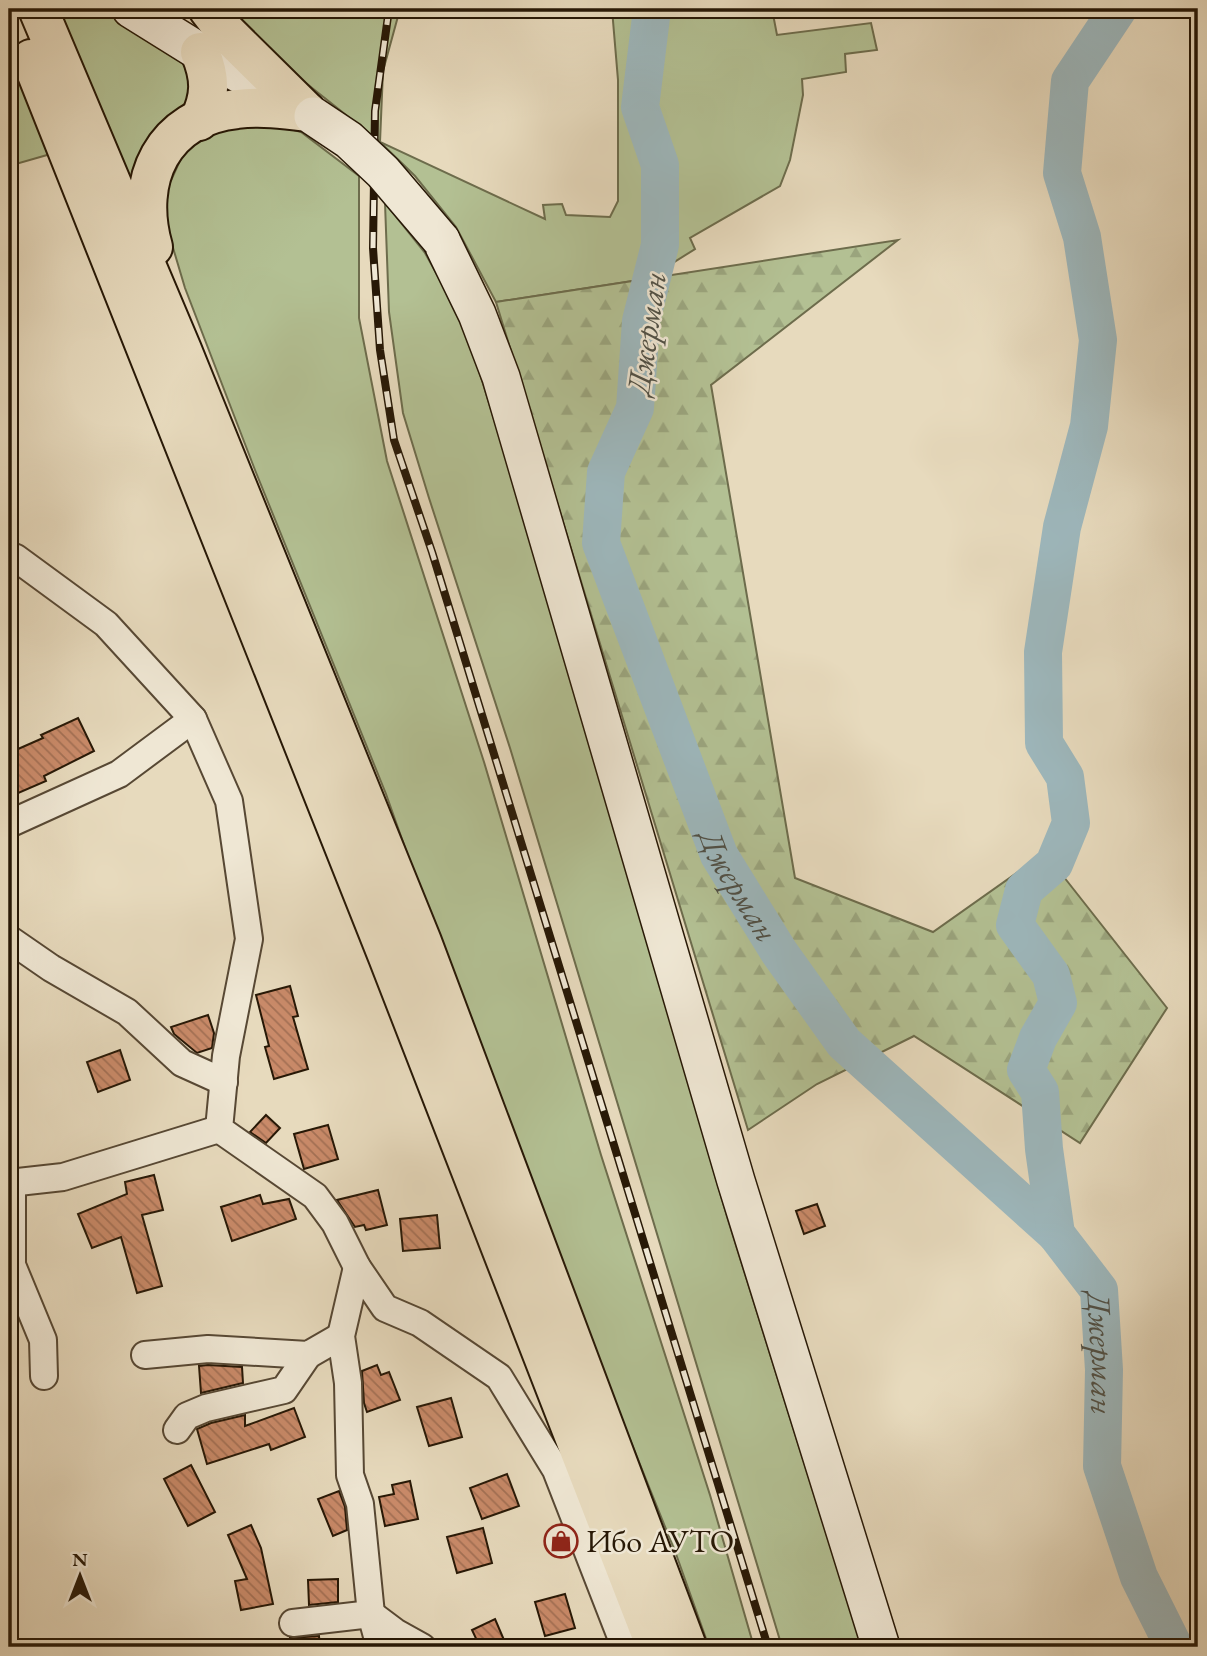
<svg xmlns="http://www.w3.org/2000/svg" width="1207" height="1656" font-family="'EB Garamond',serif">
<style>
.grass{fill:#b3c093;stroke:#6d6c4c;stroke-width:2}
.forest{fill:url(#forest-firs);stroke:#6d6c4c;stroke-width:2}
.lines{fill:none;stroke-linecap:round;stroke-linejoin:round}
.river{stroke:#9db7bc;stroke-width:38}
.building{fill:url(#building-back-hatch);stroke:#271806;stroke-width:2}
.street-casing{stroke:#574834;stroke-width:30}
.secondary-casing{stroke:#271806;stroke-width:40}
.primary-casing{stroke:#271806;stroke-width:42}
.street{stroke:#efe7d4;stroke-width:26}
.secondary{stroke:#efe7d4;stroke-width:37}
.primary{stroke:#e7dabd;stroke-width:38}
.rail-casing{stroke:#271806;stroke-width:8}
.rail{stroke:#efe7d4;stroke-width:5;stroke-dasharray:16;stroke-linecap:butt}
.secondary-bridge-casing{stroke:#271806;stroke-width:40;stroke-linecap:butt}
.secondary-bridge{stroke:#efe7d4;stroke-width:37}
.labels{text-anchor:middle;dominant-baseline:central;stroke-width:5;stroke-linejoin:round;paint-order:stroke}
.poi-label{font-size:32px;fill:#271806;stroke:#efe7d4;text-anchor:start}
.water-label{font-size:33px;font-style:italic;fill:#505046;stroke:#efe7d4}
</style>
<defs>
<pattern id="forest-firs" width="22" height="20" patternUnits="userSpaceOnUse" patternTransform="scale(1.75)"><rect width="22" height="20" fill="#b3c093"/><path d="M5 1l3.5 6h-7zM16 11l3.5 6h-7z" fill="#9aa47d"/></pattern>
<pattern id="building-back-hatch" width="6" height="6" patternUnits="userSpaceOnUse" patternTransform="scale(1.75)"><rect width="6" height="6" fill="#c98a69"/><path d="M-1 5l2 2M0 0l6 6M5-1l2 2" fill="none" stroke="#a37054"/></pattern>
</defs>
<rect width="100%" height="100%" fill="#e7dabd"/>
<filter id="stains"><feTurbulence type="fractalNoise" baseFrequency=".00286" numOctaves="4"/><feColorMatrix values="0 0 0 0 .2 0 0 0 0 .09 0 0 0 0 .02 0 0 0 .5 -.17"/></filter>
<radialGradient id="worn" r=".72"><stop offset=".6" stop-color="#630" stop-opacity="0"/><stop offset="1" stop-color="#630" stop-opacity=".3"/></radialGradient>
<g class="grass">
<path d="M52,9H103L185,60L198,78L192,105L132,203Z"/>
<path d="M231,9H400L383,71L380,142L545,219L543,205L562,204L566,215L610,217L618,201V80L612,9H772L777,35L871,23L877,50L845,54L846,72L802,79L803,95L790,160L780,186L690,238L695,249L657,273L658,277L496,302L456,227L415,176L380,142L292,72Z"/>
<path d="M9,37L54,153L9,166Z"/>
<path d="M248,122L279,126L301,132L359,176V318L387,461L484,762L601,1155L710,1495L754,1647H709L676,1554L503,1124L386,794L255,470L185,288L168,231L164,196L182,156L210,129Z"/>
<path d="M385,203L425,253L464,323L514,483L728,1220L862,1647H782L510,748L429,498L403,413L389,312Z"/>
</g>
<path class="forest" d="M898,240L711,385L795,878L933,932L1045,853L1167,1008L1080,1143L914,1036L817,1084L748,1130L496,302Z"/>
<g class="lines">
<g class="river">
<path id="s1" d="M652,9L640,107L660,165V245L641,321L635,408L606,472L601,543L719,855L779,952L844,1043L1056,1234L1099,1290L1104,1370L1102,1466L1139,1577L1174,1647"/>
<path d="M1056,1234L1044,1149L1040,1092L1026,1070L1038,1038L1058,1003L1051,975L1015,925L1024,890L1054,864L1071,823L1065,777L1044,743L1043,652L1062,527L1089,426L1098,340L1082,237L1062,173L1070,81L1118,9"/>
</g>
</g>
<g class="building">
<path d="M78,718L94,751L44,776L46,781L9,797V753L43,738L41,735Z"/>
<path d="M290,986L298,1016L293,1017L308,1069L274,1079L265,1047L269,1046L256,995Z"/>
<path d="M208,1015L214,1033L212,1048L197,1053L174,1034L171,1027Z"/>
<path d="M120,1050L130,1080L98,1092L87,1062Z"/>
<path d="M266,1115L280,1128L266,1143L250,1132Z"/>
<path d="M328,1125L338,1159L304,1169L294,1134Z"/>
<path d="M154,1175L163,1210L142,1215L162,1286L137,1293L121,1237L92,1248L78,1214L127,1194L125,1182Z"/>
<path d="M378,1190L387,1225L366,1230L364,1225L355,1227L337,1200Z"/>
<path d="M260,1195L263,1204L289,1199L296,1219L232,1241L221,1207Z"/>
<path d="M817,1204L825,1226L804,1234L796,1211Z"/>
<path d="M437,1215L440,1248L403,1251L400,1219Z"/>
<path d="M208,1365L242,1367L243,1383L201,1393L199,1366Z"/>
<path d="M377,1365L381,1375L389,1372L400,1400L367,1412L364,1403L362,1371Z"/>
<path d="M451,1398L462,1437L429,1446L417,1407Z"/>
<path d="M294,1408L305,1437L271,1450L269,1444L207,1464L197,1429L211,1423L245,1415V1426Z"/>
<path d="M191,1465L215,1512L188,1526L164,1479Z"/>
<path d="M507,1474L519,1506L482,1519L470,1488Z"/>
<path d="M410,1481L418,1519L385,1526L379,1497L394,1494L392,1485Z"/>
<path d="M339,1491L345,1507L347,1530L333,1536L318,1499Z"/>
<path d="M251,1525L261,1548L273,1604L241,1610L235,1581L247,1579L228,1535Z"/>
<path d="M483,1528L492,1563L457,1573L447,1537Z"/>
<path d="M338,1579V1602L309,1605L308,1580Z"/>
<path d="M565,1594L575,1628L545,1636L535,1602Z"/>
<path d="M495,1619L504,1640L488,1647H480L472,1630Z"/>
<path d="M319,1636L320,1647H290V1638Z"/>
</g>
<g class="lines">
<defs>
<g id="street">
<path d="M9,555L16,558L106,624L193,719L229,801L249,939L226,1056L219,1129L315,1196L335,1223L357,1267L385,1308L420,1323L499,1377L556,1470L625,1647"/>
<path d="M9,824L119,774L193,719"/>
<path d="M9,939L51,968L127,1012L182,1063L224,1082"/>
<path d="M9,1183L63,1177L219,1129"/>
<path d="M12,1265L43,1340L44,1376"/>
<path d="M357,1267L341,1336L348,1383L350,1475L360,1504L371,1614L380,1647"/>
<path d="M9,1268L12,1265V1184"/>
<path d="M145,1355L208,1349L308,1355L341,1336"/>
<path d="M177,1430L187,1416L206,1408L284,1390L308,1355"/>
<path d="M293,1623L371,1614L395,1632L422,1647"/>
</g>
<g id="secondary">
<path d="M131,9L200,52L288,101"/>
<path d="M441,240L477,314L501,377L736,1181L881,1647"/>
</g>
<g id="primary">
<path d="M38,9L182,350L422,942L687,1647"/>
<path d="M208,9L225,31L307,112"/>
<path d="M31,59L388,957L656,1647"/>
<path d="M199,121C211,96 211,78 200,52"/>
<path d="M153,247C134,180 162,117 237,109C260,106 284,109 307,112"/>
</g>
</defs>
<use href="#street" class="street-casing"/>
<use href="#secondary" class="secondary-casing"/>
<use href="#primary" class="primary-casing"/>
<use href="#street" class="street"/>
<use href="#secondary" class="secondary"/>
<use href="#primary" class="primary"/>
<defs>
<path id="rail" d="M389,9L375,111L373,248L380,350L394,440L432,552L768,1647"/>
</defs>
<use href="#rail" class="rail-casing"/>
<use href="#rail" class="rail"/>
<defs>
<path id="secondary-bridge" d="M313,116L349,140L383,172L441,240"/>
</defs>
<use href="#secondary-bridge" class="secondary-bridge-casing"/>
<use href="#secondary-bridge" class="secondary-bridge"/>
</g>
<defs>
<symbol id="shop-ring" viewBox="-11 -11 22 22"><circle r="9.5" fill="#efe7d4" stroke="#8f2418" stroke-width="1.5"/><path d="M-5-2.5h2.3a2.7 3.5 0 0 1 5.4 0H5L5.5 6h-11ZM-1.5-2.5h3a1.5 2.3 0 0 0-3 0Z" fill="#8f2418"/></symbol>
</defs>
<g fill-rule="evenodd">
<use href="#shop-ring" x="542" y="1522" width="38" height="38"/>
</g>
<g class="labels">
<g class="poi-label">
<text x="586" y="1541">Ибо АУТО</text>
</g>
<g class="water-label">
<text transform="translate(646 333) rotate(-82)">Джерман</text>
<text stroke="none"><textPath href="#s1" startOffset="917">Джерман</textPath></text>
<text stroke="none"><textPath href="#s1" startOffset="1526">Джерман</textPath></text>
</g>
</g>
<rect width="1207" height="1656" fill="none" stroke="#e7dabd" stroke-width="35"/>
<rect x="10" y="10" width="1186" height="1635" fill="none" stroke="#271806" stroke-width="3.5"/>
<rect x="18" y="18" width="1172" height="1621" fill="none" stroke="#271806" stroke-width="2"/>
<g transform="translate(80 1576)" stroke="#efe7d4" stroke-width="5" paint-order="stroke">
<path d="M0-5L12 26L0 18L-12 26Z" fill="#271806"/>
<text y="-10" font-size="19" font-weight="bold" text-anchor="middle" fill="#271806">N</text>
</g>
<rect width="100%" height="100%" filter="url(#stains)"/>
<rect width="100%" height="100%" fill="url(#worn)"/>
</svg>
